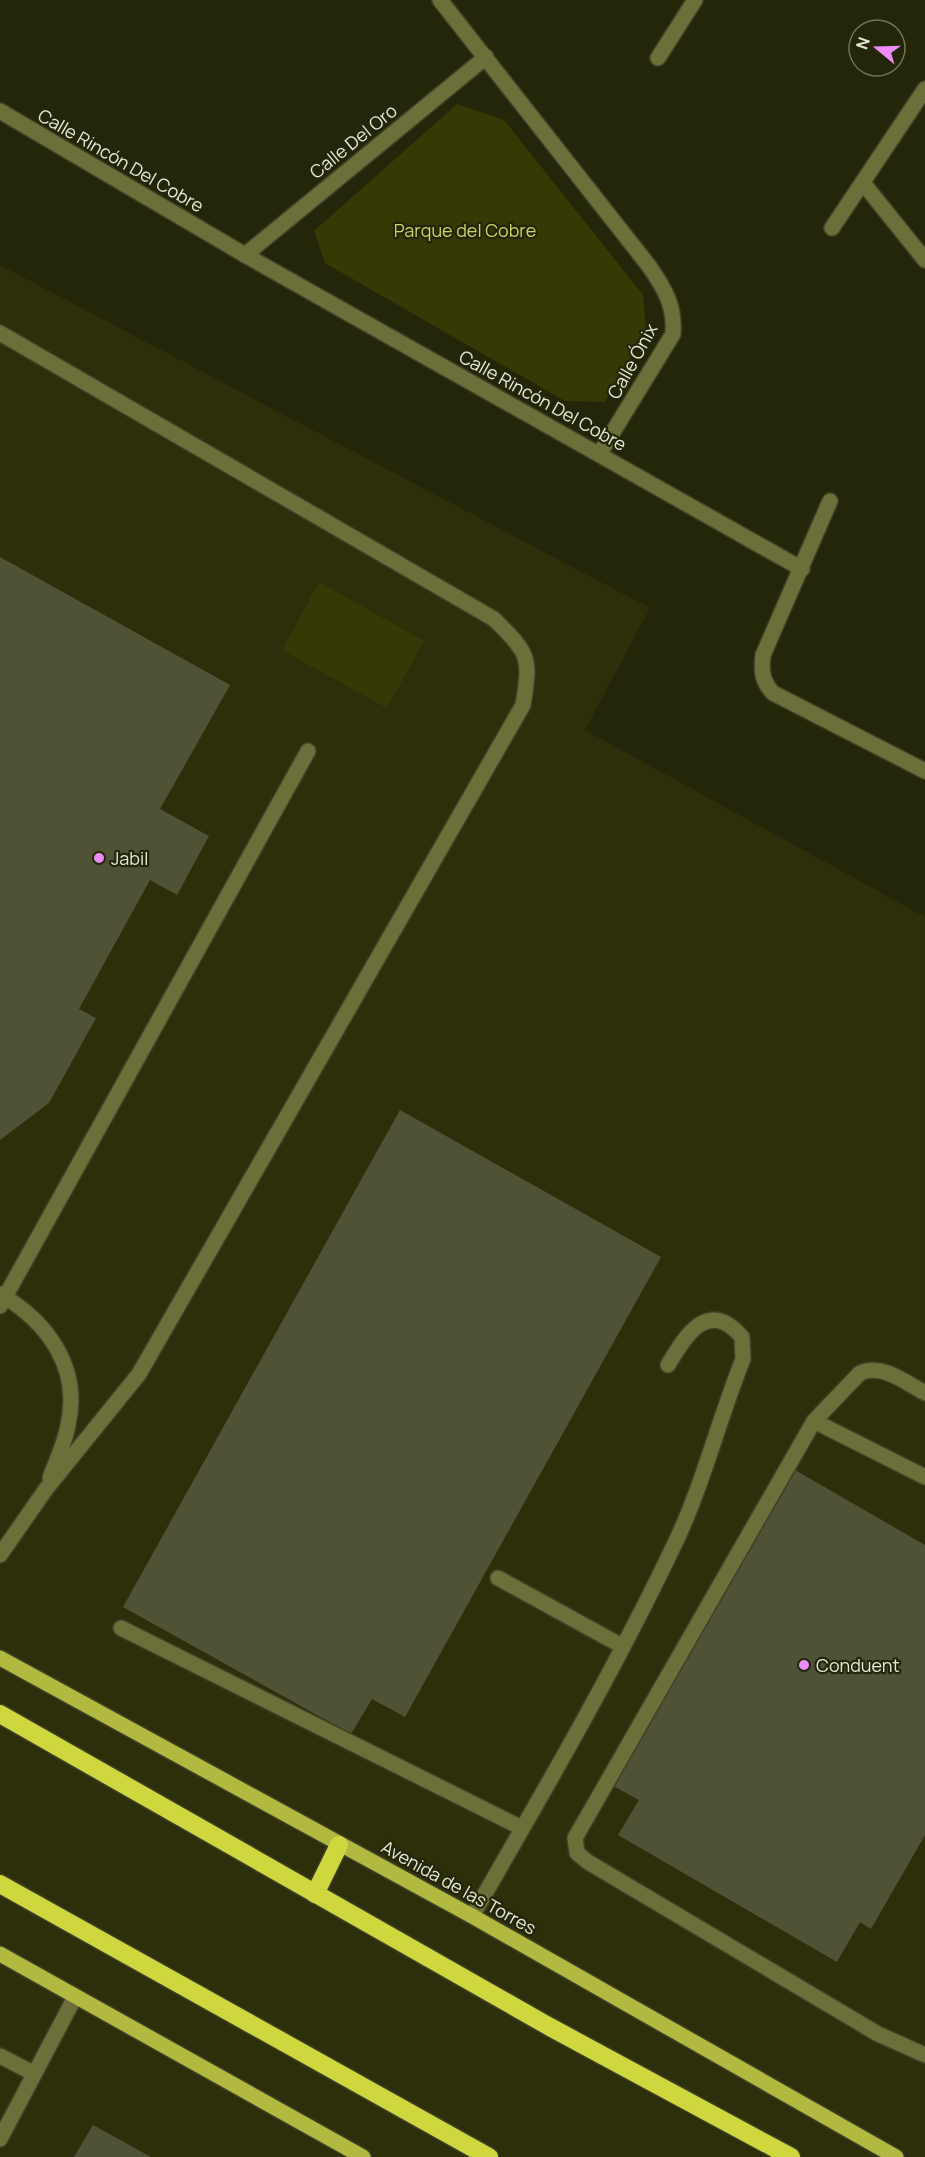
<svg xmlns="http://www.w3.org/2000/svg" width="925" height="2157" font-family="Manrope,sans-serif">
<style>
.built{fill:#2d2f0b}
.green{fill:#363905}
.building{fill:#505236}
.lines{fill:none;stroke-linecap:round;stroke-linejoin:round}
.minor-casing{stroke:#3f4127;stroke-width:18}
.major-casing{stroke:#3f4127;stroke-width:18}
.highway-casing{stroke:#3f4127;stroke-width:21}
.minor{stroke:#6b6f39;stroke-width:15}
.major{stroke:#b2b940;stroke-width:15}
.highway{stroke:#cfd73f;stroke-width:18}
.poi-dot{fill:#ec8cfa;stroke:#24260a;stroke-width:2}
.labels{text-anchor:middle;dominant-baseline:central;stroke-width:4.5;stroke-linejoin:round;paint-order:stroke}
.street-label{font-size:18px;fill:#e6e8d7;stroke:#24260a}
.park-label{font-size:18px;fill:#cdd563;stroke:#24260a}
.poi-label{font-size:18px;fill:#e6e8d7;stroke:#24260a;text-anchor:start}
</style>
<rect width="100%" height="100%" fill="#24260a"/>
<path class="built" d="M0,265L650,608L585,730L925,917V2157H0Z"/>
<g class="green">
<path d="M457,104L504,120L643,295L646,329L605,402L565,401L325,263L314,231Z"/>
<path d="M319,582L424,641L387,708L282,650Z"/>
</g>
<g class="building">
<path d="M0,557L230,685L160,809L209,836L177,895L150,880L79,1009L96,1018L49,1103L0,1140Z"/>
<path d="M400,1110L661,1257L405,1717L372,1699L351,1734L123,1607Z"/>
<path d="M795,1470L925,1545V1835L871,1929L860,1922L837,1962L618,1835L639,1800L613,1786Z"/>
<path d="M93,2125L151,2157H74Z"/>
</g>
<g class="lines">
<defs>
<g id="minor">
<path d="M440,0L649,266C665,289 675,306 673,334L600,453"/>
<path d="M658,58L695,0"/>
<path d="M0,111L245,255L802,569"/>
<path d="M863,183L925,260"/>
<path d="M832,228L925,89"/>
<path d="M245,255L486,57"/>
<path d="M0,333L494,619C529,654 531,656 523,705L139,1374L46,1489L0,1555"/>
<path d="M830,501L763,655C761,671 762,681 773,693L925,771"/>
<path d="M0,1294C48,1322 81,1368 68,1425C65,1443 56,1461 50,1478"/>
<path d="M0,1306L308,751"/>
<path d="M925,1393C905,1382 882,1363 860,1373L814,1421L575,1838L577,1853L588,1862L878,2034L925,2055"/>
<path d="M814,1421L925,1477"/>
<path d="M498,1578L622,1646"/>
<path d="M121,1628L522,1828"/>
<path d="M472,1916C543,1793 616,1668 677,1539C704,1481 719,1419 743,1359L742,1337C708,1298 686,1335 668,1365"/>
<path d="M0,2056L33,2073"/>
<path d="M0,2139L75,1997"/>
</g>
<g id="major">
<path d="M0,1658L472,1916L896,2157"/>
<path d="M0,1954L363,2157"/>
</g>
<g id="highway">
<path d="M0,1714L550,2027L791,2157"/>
<path d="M0,1884L489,2157"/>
<path d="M315,1894L339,1845"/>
</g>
</defs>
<use href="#minor" class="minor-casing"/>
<use href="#major" class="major-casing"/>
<use href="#highway" class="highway-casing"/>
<use href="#minor" class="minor"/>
<use href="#major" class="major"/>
<use href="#highway" class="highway"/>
</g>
<g class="poi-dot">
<circle cx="99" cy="858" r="6"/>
<circle cx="804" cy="1665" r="6"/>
</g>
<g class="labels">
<g class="street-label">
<text transform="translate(353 141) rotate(-39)">Calle Del Oro</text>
<text transform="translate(121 160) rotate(30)">Calle Rincón Del Cobre</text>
<text transform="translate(632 361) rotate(-61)">Calle Ónix</text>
<text transform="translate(543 400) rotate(29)">Calle Rincón Del Cobre</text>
<text transform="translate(459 1887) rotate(29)">Avenida de las Torres</text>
</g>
<g class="park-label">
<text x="465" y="230">Parque del Cobre</text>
</g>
<g class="poi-label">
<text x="111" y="858">Jabil</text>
<text x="816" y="1665">Conduent</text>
</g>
</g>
<g transform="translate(877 48) rotate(289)"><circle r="28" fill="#24260a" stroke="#72745c" stroke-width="1.5"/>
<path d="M0-4.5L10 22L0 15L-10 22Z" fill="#ec8cfa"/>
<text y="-9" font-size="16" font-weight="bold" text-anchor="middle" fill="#e6e8d7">N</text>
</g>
</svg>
